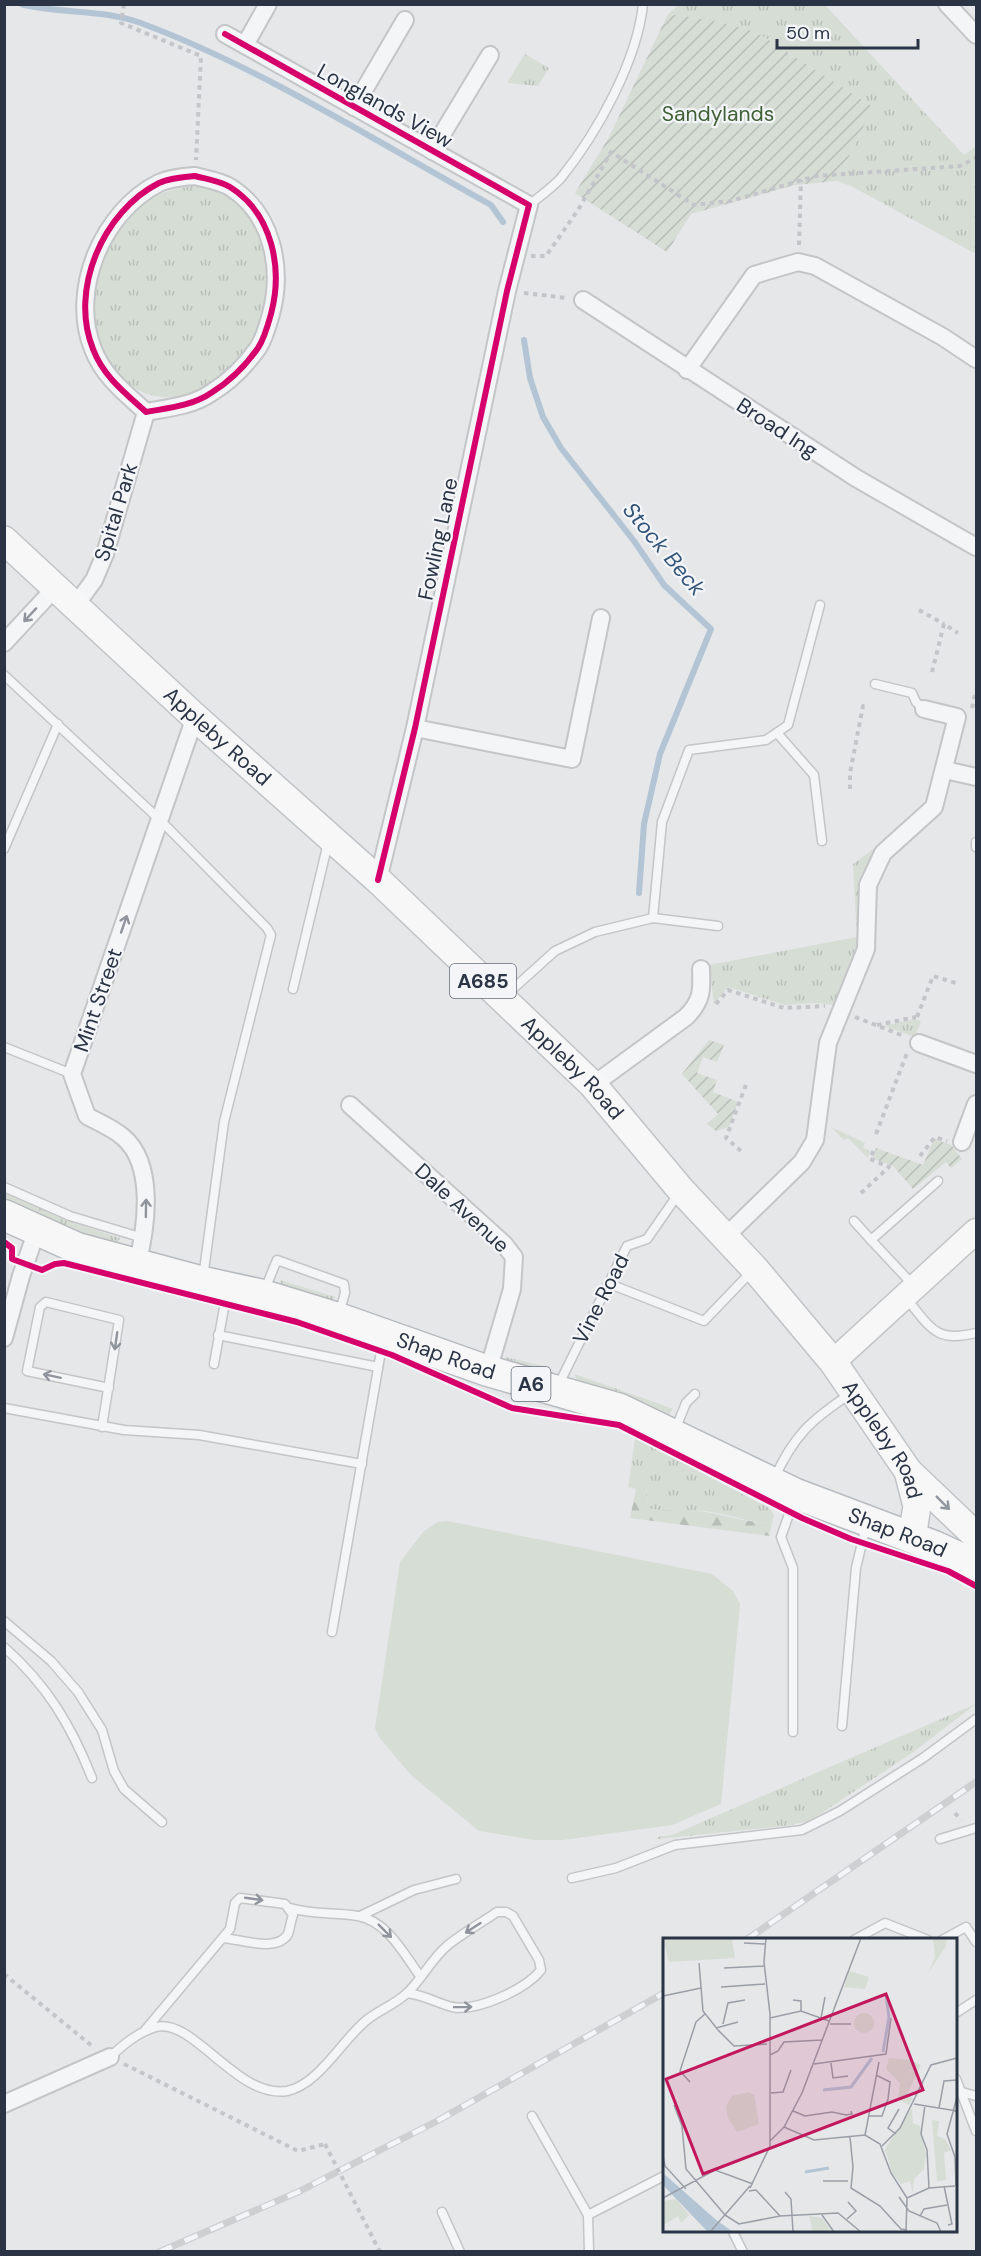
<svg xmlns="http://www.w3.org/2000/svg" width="981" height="2256" font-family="'DM Sans',sans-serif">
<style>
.grass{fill:url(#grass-tufts)}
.forest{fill:url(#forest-firs)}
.garden{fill:url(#garden-furrows)}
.pitch{fill:#d6ddd5}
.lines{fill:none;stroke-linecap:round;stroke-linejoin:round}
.stream{stroke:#b3c4d5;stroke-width:6}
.lane-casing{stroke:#c3c5c7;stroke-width:11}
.street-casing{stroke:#c3c5c7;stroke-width:20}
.secondary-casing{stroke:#c3c5c7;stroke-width:27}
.primary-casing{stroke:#c1c4c7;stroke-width:30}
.highway-casing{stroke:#b7babe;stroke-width:33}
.path{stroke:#c3c5c9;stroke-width:4;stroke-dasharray:4.5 4.5;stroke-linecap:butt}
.lane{stroke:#f4f5f6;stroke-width:8}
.street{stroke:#f4f5f6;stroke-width:16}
.secondary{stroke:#f7f7f8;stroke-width:24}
.primary{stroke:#f7f7f8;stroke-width:27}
.highway{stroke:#f7f7f8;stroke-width:30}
.rail-casing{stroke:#cdcfd1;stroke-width:7}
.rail{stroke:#f3f5f8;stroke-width:4.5;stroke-dasharray:14;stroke-linecap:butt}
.path-bridge{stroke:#c3c5c9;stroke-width:4;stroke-dasharray:4.5 4.5;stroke-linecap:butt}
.cycleway-casing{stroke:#f3f5f8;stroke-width:10}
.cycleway{stroke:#d6006c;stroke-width:6}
.oneway{stroke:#8f949d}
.oneway2{stroke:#90969e}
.labels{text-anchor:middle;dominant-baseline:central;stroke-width:4.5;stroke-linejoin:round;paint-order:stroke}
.shield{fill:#f3f5f8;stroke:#666e7a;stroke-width:1.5}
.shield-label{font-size:20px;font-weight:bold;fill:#2a3444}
.street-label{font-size:21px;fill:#2a3444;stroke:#f3f5f8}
.park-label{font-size:21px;fill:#406037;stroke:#f3f5f8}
.water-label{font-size:22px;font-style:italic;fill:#335479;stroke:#f3f5f8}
.inset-river{fill:none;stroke:#b3c4d5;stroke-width:3}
.inset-road{fill:none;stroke:#9a9fa7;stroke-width:1.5}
.view{fill:#c2185b;fill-opacity:0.15;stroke:#c2185b;stroke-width:3}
.inset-edge{fill:none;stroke:#2a3444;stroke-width:3}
</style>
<defs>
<pattern id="grass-tufts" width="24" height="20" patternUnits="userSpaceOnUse" patternTransform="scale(1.5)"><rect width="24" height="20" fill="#d6ddd5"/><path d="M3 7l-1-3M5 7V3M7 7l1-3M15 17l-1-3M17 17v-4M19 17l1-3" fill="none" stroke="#b8beb8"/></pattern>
<pattern id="forest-firs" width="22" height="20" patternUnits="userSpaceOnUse" patternTransform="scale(1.5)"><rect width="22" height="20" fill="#d6ddd5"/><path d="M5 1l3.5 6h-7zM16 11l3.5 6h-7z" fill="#b8beb8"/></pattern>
<pattern id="garden-furrows" width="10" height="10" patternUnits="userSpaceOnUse" patternTransform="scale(1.5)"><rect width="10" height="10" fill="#d6ddd5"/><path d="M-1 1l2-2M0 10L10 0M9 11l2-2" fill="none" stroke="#b8beb8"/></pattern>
</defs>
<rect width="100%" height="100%" fill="#e5e7e9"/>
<g class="grass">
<path d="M679,5H825L964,155L976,146V254L851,186L837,181L873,107L756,32L717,21L668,14Z"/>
<path d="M525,54L549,68L538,86L507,83Z"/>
<path d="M192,186C199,187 208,187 214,189C262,206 277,274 262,318C243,373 175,427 121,378C71,332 93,244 141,205C155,193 175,189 192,186Z"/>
<path d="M879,845L869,861L860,886V937L833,1005L817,1003L785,1005L728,987L714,1004L709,965L857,937L853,864Z"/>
<path d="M915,1019L921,1021L915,1037L884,1026Z"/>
<path d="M831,1127L865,1143L863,1148L870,1151L868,1158L848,1138L844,1140Z"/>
<path d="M4,1193L74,1223L120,1238L118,1242C98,1249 27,1211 5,1200Z"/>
<path d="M280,1280L335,1297L331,1301L282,1287Z"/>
<path d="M505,1357L548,1367L547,1374L506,1361Z"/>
<path d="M574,1374L660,1404L673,1409L669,1414L663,1413L578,1382Z"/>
<path d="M635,1438L769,1508L774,1515L772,1523C748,1523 727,1513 704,1511C685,1510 667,1513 648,1508L646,1485L629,1482Z"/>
<path d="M976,1704L912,1753L811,1820L792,1825L658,1839L657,1837L672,1835Z"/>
</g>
<path class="forest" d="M629,1482L646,1485L648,1508C668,1513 687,1509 706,1512C728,1516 749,1523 772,1523L769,1536L630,1518L636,1489L628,1487Z"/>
<g class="garden">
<path d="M668,14L717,21L756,32L873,107L837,181L795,185L691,214L667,252L575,193L609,137Z"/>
<path d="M709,1040L724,1045L717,1062L703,1057L697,1073L717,1080L713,1092L738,1102L729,1127L716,1131L707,1124L718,1114L682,1074Z"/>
<path d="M934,1139L951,1145L962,1159L951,1168L946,1162L913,1189L893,1166L872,1158L876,1148L923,1165Z"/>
</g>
<path class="pitch" d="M447,1521L712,1574L733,1591L740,1604L721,1804L672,1825L563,1840H534L479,1831L411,1775L379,1737L375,1728L400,1562L424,1531L438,1522Z"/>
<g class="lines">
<g class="stream">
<path d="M21,4C59,14 101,9 138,22C258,66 379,143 491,205L503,222"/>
<path d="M524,340L530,378L543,417L561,448L634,541L664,585L711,629L660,754L644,824L639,893"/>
</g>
<defs>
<g id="lane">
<path d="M529,205C539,197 552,188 561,178C597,133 637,62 643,4"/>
<path d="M4,675L160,820L267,928L271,935L224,1122L203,1278"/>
<path d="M875,684L912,693L916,702L924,709"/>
<path d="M777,733L814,775L822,841"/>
<path d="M976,842V847"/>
<path d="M4,849L58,724"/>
<path d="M653,918L662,822L689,750L766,740L788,725L820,605"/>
<path d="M293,989L328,843"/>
<path d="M505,996L555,951L595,932L653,918L718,926"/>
<path d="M4,1047L72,1074"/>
<path d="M4,1187L70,1216L143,1238"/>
<path d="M854,1221L871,1240"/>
<path d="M610,1284L704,1321L752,1271"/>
<path d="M914,1286L871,1240L938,1181"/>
<path d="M265,1289L277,1260L344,1284L345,1293L339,1314"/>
<path d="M906,1298C931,1328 935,1343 976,1333"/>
<path d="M218,1335L378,1367"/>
<path d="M214,1364L227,1291"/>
<path d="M558,1386L627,1246L647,1239L679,1193"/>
<path d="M4,1408L124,1430L199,1435L362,1464"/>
<path d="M102,1427L119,1320L46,1302L40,1307L27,1371L109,1388"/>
<path d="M675,1430L686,1403L695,1394"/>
<path d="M774,1479C794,1435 811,1420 850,1394"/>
<path d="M4,1621L51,1661L78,1692L102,1730L114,1771L124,1789L162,1822"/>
<path d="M332,1632L380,1357L385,1339"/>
<path d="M4,1647C47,1685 71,1725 92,1778"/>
<path d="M842,1726L856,1568L866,1526"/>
<path d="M793,1732V1568L781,1537L794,1500"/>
<path d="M940,1839L976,1828"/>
<path d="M572,1878L616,1868L675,1845L802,1830L840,1811L923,1758L976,1719"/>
<path d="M290,1908C313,1915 335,1912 358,1916C387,1921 404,1954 420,1976"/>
<path d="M360,1916L414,1890L456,1879"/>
<path d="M854,1940L885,1923L928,1940"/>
<path d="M942,1940L966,1927L976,1942"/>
<path d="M956,2013L976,2000"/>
<path d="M146,2029L230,1929L235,1903L240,1898L285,1904L293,1915C291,1920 290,1928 288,1934C277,1953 240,1939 223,1938"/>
<path d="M110,2057C123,2045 138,2032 156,2027C193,2017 237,2099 287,2091C319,2085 343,2038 368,2019C380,2010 395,2004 406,1994C421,1981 431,1959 448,1945C463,1933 481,1923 497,1912H506L513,1916L539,1960L541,1970C526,1989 477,2012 452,2007C437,2003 424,1995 407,1993"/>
<path d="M956,2079L976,2131"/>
<path d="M962,2092L976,2096"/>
<path d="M532,2116L588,2215L589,2252"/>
<path d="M442,2212L460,2252"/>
<path d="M588,2215L664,2176"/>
<path d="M732,2230L743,2252"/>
</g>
<g id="street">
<path d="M947,4L976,35"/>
<path d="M225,34L529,205L507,291L415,728L378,880"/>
<path d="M245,45L268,4"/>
<path d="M354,107L405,20"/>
<path d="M432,151L490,55"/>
<path d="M195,176C206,179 220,181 230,187C273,214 283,269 271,314C268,325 264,339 258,348C246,365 229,382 211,393C192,406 168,408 146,412C125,393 103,376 93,349C69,290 103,211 159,183C170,178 183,177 195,176Z"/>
<path d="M583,300L856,478L976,547"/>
<path d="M687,370L754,275L798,262L815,266L943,337L976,359"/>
<path d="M75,606L94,580L105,554L146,412"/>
<path d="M4,643L56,587"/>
<path d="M415,728L572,759L601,618"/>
<path d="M945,770L976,777"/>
<path d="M919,1043L976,1064"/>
<path d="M593,1085L686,1017C702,1001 702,991 701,969"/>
<path d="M350,1105L504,1244L514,1257L512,1289L488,1371"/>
<path d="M962,1142L976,1104"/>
<path d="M725,1237L802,1162L815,1140L828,1043L866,949L868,885L883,853L934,807L957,717L924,709"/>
<path d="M137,1265C146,1229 156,1165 123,1137C113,1128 98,1122 87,1116L72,1074L195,717"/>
<path d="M4,1338L21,1276L37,1230"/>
<path d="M4,2104L110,2057"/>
</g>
<path id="secondary" d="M833,1362L976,1231"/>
<g id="primary">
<path id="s1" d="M4,540L195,717L378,880L593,1085L681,1190L755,1269L833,1362L908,1471L917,1506L912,1538"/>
<path d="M908,1471L976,1536"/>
</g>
<g id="highway">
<path id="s2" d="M4,1215L77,1248L203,1282L263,1295L338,1318L488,1371L620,1409L796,1494L934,1546L976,1565"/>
</g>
</defs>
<use href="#lane" class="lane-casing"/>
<use href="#street" class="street-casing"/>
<use href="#secondary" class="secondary-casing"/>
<use href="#primary" class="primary-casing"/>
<use href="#highway" class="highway-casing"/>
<g class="path">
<path d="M124,4L121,23L201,56L196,160"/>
<path d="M799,245L801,180"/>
<path d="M531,256H546L578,210L611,152L694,205L731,201L816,176L960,166L976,158"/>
<path d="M524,293L567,298"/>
<path d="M919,610L944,624"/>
<path d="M932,672L944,624L958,633"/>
<path d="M972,708L976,690"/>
<path d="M850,789V773L863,706L867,707"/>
<path d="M716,1004L728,990L784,1008L825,1006"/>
<path d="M855,1017L904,1036"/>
<path d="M917,1017L933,976L959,984"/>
<path d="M877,1025L916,1017"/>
<path d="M876,1134L907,1053"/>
<path d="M741,1151L726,1138L747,1082"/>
<path d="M920,1156L935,1137L947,1141"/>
<path d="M861,1193L889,1167L870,1159L875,1147"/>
<path d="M955,1813L961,1820"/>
<path d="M4,1974L92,2046"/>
<path d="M124,2064L298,2151L325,2144"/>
<path d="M393,2252H395"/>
</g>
<use href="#lane" class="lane"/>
<use href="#street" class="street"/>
<use href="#secondary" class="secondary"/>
<use href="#primary" class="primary"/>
<use href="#highway" class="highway"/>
<defs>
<g id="rail">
<path d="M746,1940L976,1782"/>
<path d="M159,2252L298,2192L439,2120L664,1993"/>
</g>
</defs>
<use href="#rail" class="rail-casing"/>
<use href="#rail" class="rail"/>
<path class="path-bridge" d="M325,2144L380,2252"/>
<defs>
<g id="cycleway">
<path d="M225,34L529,205L507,291L415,728L378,880"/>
<path d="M195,176C206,179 220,181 230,187C273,214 283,269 271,314C268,325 264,339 258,348C246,365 229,382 211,393C192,406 168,408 146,412C125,393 103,376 93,349C69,290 103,211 159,183C170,178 183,177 195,176Z"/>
<path d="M4,1242L12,1248V1259L42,1270L55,1264L64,1263L297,1322L392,1355L512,1408L619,1425L802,1518L851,1539L948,1571L976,1586"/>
</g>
</defs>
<use href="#cycleway" class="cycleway-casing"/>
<use href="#cycleway" class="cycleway"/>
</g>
<defs><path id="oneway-shaft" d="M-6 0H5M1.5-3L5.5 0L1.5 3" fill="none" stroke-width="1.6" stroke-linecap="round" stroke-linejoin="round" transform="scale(1.5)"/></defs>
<g class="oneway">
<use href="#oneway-shaft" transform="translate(30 615) rotate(133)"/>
<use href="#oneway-shaft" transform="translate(124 924) rotate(-71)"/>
<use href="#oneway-shaft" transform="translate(146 1208) rotate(-89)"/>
<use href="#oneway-shaft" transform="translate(116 1341) rotate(98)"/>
<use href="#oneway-shaft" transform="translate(52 1376) rotate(-168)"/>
<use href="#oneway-shaft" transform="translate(254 1899) rotate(8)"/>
<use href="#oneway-shaft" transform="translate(473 1928) rotate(147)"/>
<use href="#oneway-shaft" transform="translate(385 1931) rotate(45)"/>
<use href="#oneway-shaft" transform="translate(463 2007) rotate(-1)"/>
</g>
<use class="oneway2" href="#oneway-shaft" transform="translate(943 1503) rotate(45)"/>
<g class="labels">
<g class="shield">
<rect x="450" y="964" width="66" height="34" rx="4.5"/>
<rect x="511.5" y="1367" width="39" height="34" rx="4.5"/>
</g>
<g class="shield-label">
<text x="483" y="981">A685</text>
<text x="531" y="1384">A6</text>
</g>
<g class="street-label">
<text transform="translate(385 106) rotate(29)">Longlands View</text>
<text transform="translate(777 428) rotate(33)">Broad Ing</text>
<text transform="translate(116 512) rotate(-73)">Spital Park</text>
<text transform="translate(438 539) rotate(-78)">Fowling Lane</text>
<text stroke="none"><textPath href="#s1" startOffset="290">Appleby Road</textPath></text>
<text transform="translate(98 1000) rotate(-71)">Mint Street</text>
<text stroke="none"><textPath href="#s1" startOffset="776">Appleby Road</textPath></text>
<text transform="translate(462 1208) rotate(43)">Dale Avenue</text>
<text transform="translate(601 1299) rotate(-63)">Vine Road</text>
<text stroke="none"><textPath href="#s2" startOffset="465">Shap Road</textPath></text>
<text stroke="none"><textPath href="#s1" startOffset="1262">Appleby Road</textPath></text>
<text stroke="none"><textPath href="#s2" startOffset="951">Shap Road</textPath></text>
</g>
<g class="park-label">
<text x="718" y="114">Sandylands</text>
</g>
<g class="water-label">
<text transform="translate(664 549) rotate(50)">Stock Beck</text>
</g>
</g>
<g transform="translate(663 1938)">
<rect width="294" height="294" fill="#e5e7e9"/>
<path d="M191 85a10 10 0 1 1 20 0a10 10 0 1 1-20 0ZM247,122L258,127L244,156L250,160L246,167L235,161L237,145H245ZM269,182L276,183L274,198L282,201L288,212L281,215L283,242L274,243ZM13,261L26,277L18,285L15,278L1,287L0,263Z" fill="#d6ddd5"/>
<path d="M270,0H284L283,8L265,35L272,20Z" fill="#d6ddd5"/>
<path d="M146,278L159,280L167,292L150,294Z" fill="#d6ddd5"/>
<path d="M0,0H69L72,20L6,24ZM249,170L250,185L257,188L263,216L261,231L251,241L250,255L247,243L238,246L229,235L222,211Z" fill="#d6ddd5"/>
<path d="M226,120L247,122L245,145H237L223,131Z" fill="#d6ddd5"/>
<path d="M6,0H20L21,6V0H67L68,15H22V19L8,21ZM186,33L206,39L202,51L181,49ZM86,154L91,157L96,186L74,194L65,180L63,168L69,158Z" fill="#d6ddd5"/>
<path d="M0,235L52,281L70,294L44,293L0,247Z" fill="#b3c4d5"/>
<path class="inset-river" d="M220,114L226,79L223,57M160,152L188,149L209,120M142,234L166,230"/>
<path class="inset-road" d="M81,5L102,6M36,25L40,73L55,92L71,108L104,106M61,30L101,28M58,49L102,46M0,58L38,50M130,62L138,63V73M107,80L138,73L166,83M158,80L162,59M60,86L65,65L82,62M167,86H188M53,90L75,84M107,117L115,113L121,104L159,102M168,125L170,140L185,138M151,126L223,116L228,80M27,144L17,133L33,84L42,76M108,155L120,154L128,132M251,166L294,173M11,167L19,188L23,231L62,277M262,167L258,196L264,212L266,250M276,170L281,143L294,142M130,173L142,178L169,174L183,177L189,176L188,173M205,178H219L225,161L227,144L213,137M121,189L151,202L202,197L217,206L228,235L244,260L243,294M233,196L225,190L236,171M202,197L216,124M187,199L190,229L188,250L217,268L238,291L244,292M107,203L121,189L139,155L198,0M219,208L237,190L268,127L294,120M0,218L2,228L23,251M160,243H185M281,248L289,286L285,287M293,248L292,219L284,196L294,159M87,250L107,208V76L101,24L103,0M86,253L93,252L117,278M122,254L128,261L130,294M236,259L246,273L274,285L278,294M0,260L52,232L90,246M244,260L266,250L292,248M62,277L76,286L117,278L175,275L198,294M159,277L171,294M257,278L261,271L284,267M184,281L193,273L185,264M47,294L87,248"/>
<path class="view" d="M223,56L260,152L40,236L3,141Z"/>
<rect width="294" height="294" class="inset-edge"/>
</g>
<rect width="981" height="2256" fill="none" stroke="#2a3444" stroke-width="12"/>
<path d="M777 39v9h141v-9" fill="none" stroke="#2a3444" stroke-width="3"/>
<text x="786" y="39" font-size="18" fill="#2a3444" stroke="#f3f5f8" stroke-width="4.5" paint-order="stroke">50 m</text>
</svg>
